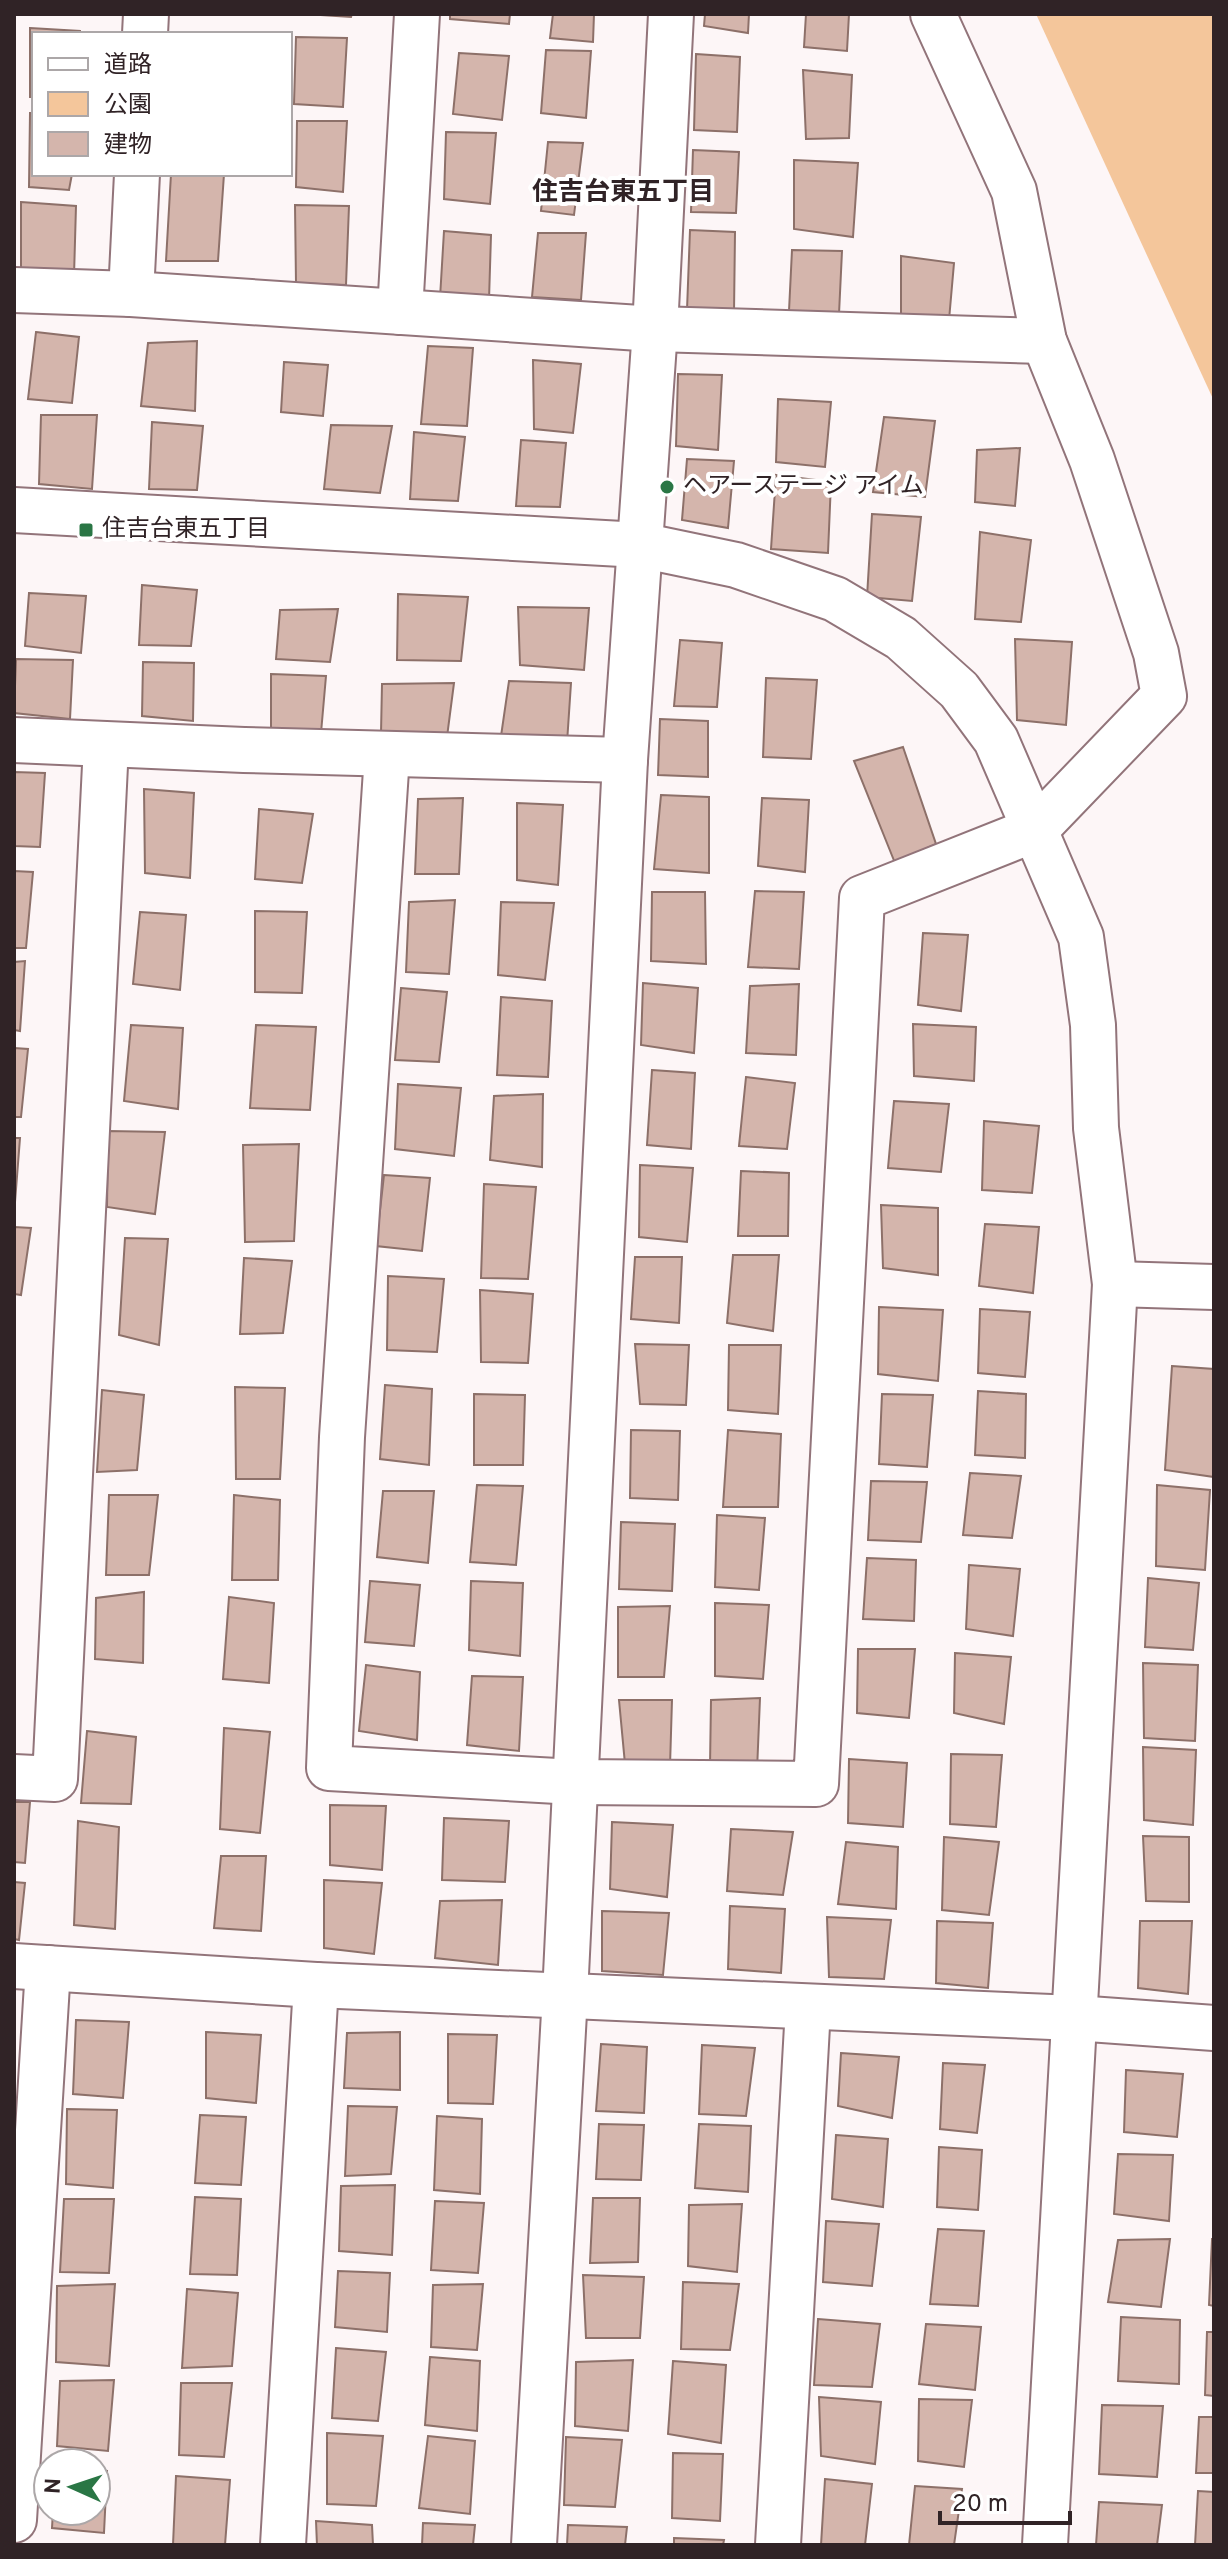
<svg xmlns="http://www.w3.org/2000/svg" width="1228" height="2559" font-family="Overpass,'Noto Sans JP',sans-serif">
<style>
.green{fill:#f4c69b}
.building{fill:#d4b5ac;stroke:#8d7069;stroke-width:2}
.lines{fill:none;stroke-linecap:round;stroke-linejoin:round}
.minor-casing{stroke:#92747a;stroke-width:48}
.minor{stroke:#fff;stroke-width:44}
.poi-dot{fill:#2a7645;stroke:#fff;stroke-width:3}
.labels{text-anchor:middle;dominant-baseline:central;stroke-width:8;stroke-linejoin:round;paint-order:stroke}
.poi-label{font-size:24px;fill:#302326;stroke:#fff;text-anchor:start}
.neighbourhood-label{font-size:26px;font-weight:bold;fill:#302326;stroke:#fff}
</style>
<rect width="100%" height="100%" fill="#fdf6f7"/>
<path class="green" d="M1036,14H1214V401Z"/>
<g class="building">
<path d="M305,14H352L351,17Z"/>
<path d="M450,14H510L509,24L450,19Z"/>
<path d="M553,14H594L593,42L550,38Z"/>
<path d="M705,14H749L748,33L704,26Z"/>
<path d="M806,14H849L847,51L804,47Z"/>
<path d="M30,28L80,31V34H34V97H30Z"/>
<path d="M296,37L347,38L343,107L294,104Z"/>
<path d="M546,50L591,51L586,118L541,113Z"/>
<path d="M459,53L509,56L502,120L453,114Z"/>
<path d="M696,54L740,57L737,132L694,130Z"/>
<path d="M803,70L852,75L849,138L806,139Z"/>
<path d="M30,113H34V174H72L69,190L29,187Z"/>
<path d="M297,121H347L343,192L296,187Z"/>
<path d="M446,132L496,133L490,204L444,199Z"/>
<path d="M548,142L583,143L574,215L541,211Z"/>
<path d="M693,150L739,152L736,213L691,212Z"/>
<path d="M794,160L858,163L853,237L794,229Z"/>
<path d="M171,174H224L218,261H166Z"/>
<path d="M21,202L76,206L74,276L21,271Z"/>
<path d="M295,205L349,206L346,285L296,283Z"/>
<path d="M690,230L735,232L734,313L687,310Z"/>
<path d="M444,231L491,235L489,300L440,298Z"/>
<path d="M538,233H586L581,300L532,297Z"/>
<path d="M792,250L842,251L839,314L789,311Z"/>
<path d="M901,256L954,263L949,320L901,316Z"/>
<path d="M36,332L79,337L72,403L28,399Z"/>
<path d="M197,341L195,411L141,406L148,343Z"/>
<path d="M428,346L473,348L467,426L421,424Z"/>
<path d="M533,360L581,364L573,433L534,429Z"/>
<path d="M284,362L328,365L323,416L281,412Z"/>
<path d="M678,374L722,375L718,450L676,446Z"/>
<path d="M778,399L831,402L825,467L776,462Z"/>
<path d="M41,415H97L92,489L39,484Z"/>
<path d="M884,417L935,421L925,497L873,492Z"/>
<path d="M152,422L203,426L197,490L149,489Z"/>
<path d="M331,425L392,426L380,493L324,489Z"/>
<path d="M414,432L465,437L458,501L410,499Z"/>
<path d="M521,440L566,443L560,507L516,506Z"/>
<path d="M1020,448L1015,506L975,502L977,450Z"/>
<path d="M687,459L734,461L728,528L682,520Z"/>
<path d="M776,475L831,482L828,553L771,549Z"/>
<path d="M872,514L921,517L912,601L867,597Z"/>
<path d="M980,532L1031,540L1021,622L975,619Z"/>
<path d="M142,585L197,590L191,646L139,645Z"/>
<path d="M29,593L86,596L81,653L25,646Z"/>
<path d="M398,594L468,597L461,661L397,660Z"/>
<path d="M518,607L589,608L584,670L520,665Z"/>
<path d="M338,609L330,662L276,659L280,610Z"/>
<path d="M1015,639L1072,642L1066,725L1017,720Z"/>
<path d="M680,640L722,643L717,707L674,706Z"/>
<path d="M16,659L73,660L70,719L14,713Z"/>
<path d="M143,662L194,663L193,721L142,716Z"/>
<path d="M271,674L326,676L321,733L271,731Z"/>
<path d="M766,678L817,680L811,759L763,757Z"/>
<path d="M509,681L571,683L567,743L501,736Z"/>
<path d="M454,683L447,737L381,733L382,684Z"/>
<path d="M660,719L708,721V777L658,775Z"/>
<path d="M903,747L936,844L895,863L854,761Z"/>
<path d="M14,772L45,773L40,847L14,846Z"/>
<path d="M144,789L194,793L190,878L145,873Z"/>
<path d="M661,795L709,797V873L654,869Z"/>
<path d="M463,798L459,874H415L418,799Z"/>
<path d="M762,798L809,800L805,872L758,866Z"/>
<path d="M517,803L563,805L558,885L517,880Z"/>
<path d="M259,809L313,814L302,883L255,879Z"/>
<path d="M14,871L33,872L26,948H14Z"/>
<path d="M755,891L804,892L799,969L748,967Z"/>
<path d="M652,892H705L706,964L651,961Z"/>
<path d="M455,900L449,974L406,972L409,902Z"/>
<path d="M501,902L554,903L545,980L498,975Z"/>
<path d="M255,911L307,912L302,993L255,992Z"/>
<path d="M140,912L186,915L180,990L133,984Z"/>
<path d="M923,933L968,935L961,1011L918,1005Z"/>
<path d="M25,961L20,1031L14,1030V962Z"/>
<path d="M643,983L698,988L694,1053L641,1045Z"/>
<path d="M799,984L796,1055L746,1053L750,986Z"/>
<path d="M401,988L447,992L439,1062L395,1060Z"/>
<path d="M501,997L552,1001L548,1077L497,1075Z"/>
<path d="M913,1024L976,1027L974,1081L914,1076Z"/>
<path d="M131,1025L183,1028L178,1109L124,1101Z"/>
<path d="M256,1025L316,1027L310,1110L250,1108Z"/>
<path d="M14,1048L28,1049L21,1117H14Z"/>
<path d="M652,1070L695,1073L691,1149L647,1145Z"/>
<path d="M746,1077L795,1083L787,1149L739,1146Z"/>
<path d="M398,1084L461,1088L454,1156L395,1149Z"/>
<path d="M543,1094L542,1167L490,1160L494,1096Z"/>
<path d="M894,1101L949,1104L941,1172L888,1168Z"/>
<path d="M984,1121L1039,1126L1032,1193L982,1190Z"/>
<path d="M108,1131L165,1132L155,1214L107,1207Z"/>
<path d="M14,1138H20L14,1215Z"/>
<path d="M299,1144L294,1241L245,1242L243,1145Z"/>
<path d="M640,1165L693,1168L687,1242L639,1237Z"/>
<path d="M741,1171L789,1173L788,1236H738Z"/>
<path d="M384,1175L430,1178L422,1251L376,1246Z"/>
<path d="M484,1184L536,1187L528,1279L481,1278Z"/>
<path d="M881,1205L938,1208V1275L883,1268Z"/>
<path d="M985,1224L1039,1227L1033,1293L979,1286Z"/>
<path d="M14,1227L31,1228L21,1295L14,1294Z"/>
<path d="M125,1238L168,1239L159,1345L119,1335Z"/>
<path d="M733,1255H779L773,1331L727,1323Z"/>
<path d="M635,1257H682L679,1323L631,1319Z"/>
<path d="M244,1258L292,1261L283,1333L240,1334Z"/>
<path d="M388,1276L444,1279L437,1352L387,1350Z"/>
<path d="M480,1290L533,1294L528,1363L481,1362Z"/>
<path d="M879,1307L943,1310L938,1381L878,1374Z"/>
<path d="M980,1309L1030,1312L1025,1377L978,1373Z"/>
<path d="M635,1344L689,1345L686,1405L640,1404Z"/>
<path d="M729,1345H781L778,1414L728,1410Z"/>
<path d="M1172,1366L1214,1369V1477L1165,1470Z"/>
<path d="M385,1385L432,1389L429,1465L380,1459Z"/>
<path d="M235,1387L285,1388L280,1479H236Z"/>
<path d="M102,1390L144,1395L137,1470L97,1472Z"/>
<path d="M978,1391L1026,1394L1025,1458L975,1455Z"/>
<path d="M474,1394L525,1395L523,1465H474Z"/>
<path d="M882,1394L933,1395L927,1467L879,1464Z"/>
<path d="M631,1430L680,1431L678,1500L630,1498Z"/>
<path d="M728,1430L781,1434L778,1507H723Z"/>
<path d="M970,1473L1021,1476L1012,1538L963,1535Z"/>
<path d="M871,1481L927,1482L921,1542L868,1540Z"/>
<path d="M477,1485L523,1486L516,1565L470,1562Z"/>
<path d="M1157,1485L1210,1490L1205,1570L1156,1566Z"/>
<path d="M383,1491H434L428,1563L377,1557Z"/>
<path d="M109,1495H158L149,1575H106Z"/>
<path d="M234,1495L280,1500L278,1580H232Z"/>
<path d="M717,1515L765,1518L759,1590L715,1587Z"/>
<path d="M621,1522L675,1524L672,1591L619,1589Z"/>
<path d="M867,1558L916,1560L914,1621L863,1619Z"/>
<path d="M969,1565L1020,1569L1013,1636L966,1629Z"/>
<path d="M1148,1578L1199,1583L1193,1650L1145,1647Z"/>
<path d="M370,1581L420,1585L414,1646L365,1642Z"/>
<path d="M471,1581L523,1583L520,1656L469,1650Z"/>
<path d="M144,1592L143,1663L95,1659L96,1598Z"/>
<path d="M229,1597L274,1603L269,1683L223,1679Z"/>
<path d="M715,1603L769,1605L763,1679L715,1676Z"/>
<path d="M670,1606L664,1677H618V1607Z"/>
<path d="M858,1649H915L909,1718L857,1713Z"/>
<path d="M955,1653L1011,1657L1004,1724L954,1713Z"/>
<path d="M1143,1663L1198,1665L1195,1741L1144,1738Z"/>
<path d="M366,1665L420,1672L417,1740L359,1731Z"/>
<path d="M472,1676L523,1677L519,1751L467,1745Z"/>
<path d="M760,1698L757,1771L710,1766L711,1700Z"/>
<path d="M619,1700H672L670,1766L625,1764Z"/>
<path d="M224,1728L270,1732L260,1833L220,1829Z"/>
<path d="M87,1731L136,1737L131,1804L81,1803Z"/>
<path d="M1143,1747L1196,1750L1193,1825L1144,1820Z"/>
<path d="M951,1754L1002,1755L996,1827L950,1824Z"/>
<path d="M849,1759L907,1763L903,1827L848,1823Z"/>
<path d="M14,1802H30L25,1863L14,1862Z"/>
<path d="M330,1805L386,1806L382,1870L330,1865Z"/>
<path d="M444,1818L509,1821L505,1882L442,1880Z"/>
<path d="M78,1821L119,1827L115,1929L74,1925Z"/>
<path d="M612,1822L673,1825L667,1897L610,1889Z"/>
<path d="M731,1829L793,1832L783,1895L727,1891Z"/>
<path d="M1143,1836L1189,1837V1902L1146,1901Z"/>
<path d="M944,1837L999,1842L989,1915L942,1910Z"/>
<path d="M846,1842L898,1847L896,1909L838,1904Z"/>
<path d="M221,1856H266L261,1931L214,1928Z"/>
<path d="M324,1880L382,1883L374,1954L324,1948Z"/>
<path d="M14,1882L25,1883L19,1940L14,1939Z"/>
<path d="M502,1900L498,1965L435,1958L440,1901Z"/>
<path d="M730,1906L785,1909L781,1973L728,1969Z"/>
<path d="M602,1911L669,1913L663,1975L602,1971Z"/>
<path d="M827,1917L891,1920L884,1979L829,1977Z"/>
<path d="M937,1921L993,1923L988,1988L936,1983Z"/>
<path d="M1140,1921H1192L1188,1994L1138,1988Z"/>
<path d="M76,2020L129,2022L123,2098L73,2094Z"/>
<path d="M206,2032L261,2035L256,2103L206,2098Z"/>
<path d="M400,2032V2090L344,2088L347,2033Z"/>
<path d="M448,2034L497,2035L493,2104L448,2103Z"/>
<path d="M601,2044L647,2047L644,2113L596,2111Z"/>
<path d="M702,2045L755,2048L746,2116L699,2114Z"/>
<path d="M841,2053L899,2057L892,2118L838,2106Z"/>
<path d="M943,2063L985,2065L977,2133L940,2129Z"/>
<path d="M1126,2070L1183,2074L1177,2137L1124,2132Z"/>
<path d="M348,2106L397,2107L391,2174L345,2176Z"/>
<path d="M67,2109L117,2110L113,2188L66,2184Z"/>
<path d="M200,2115L246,2117L241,2185L195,2183Z"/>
<path d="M437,2116L482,2119L480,2194L434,2190Z"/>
<path d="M599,2124L644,2125L641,2180L596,2179Z"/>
<path d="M699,2124L751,2126L748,2192L695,2188Z"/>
<path d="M836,2135L888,2139L883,2207L832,2199Z"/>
<path d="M939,2147L982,2150L978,2210L937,2207Z"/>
<path d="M1118,2154L1173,2155L1169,2221L1114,2214Z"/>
<path d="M395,2185L392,2255L339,2251L341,2186Z"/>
<path d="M195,2197L241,2199L237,2275L190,2274Z"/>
<path d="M593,2198H640L638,2262L590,2263Z"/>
<path d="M64,2199H114L109,2273L60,2272Z"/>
<path d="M435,2201L484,2203L478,2273L431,2270Z"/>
<path d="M742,2204L737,2272L688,2266L689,2205Z"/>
<path d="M826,2221L879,2224L872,2286L823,2282Z"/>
<path d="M938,2229L984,2231L978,2306L930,2304Z"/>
<path d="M1170,2239L1161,2307L1108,2302L1118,2240Z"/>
<path d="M1212,2239H1214V2306L1209,2305Z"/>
<path d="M338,2271L390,2273L387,2332L335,2327Z"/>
<path d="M583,2275L644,2277L640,2338H586Z"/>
<path d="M683,2282L739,2284L730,2350L681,2349Z"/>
<path d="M115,2284L109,2366L56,2362L57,2286Z"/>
<path d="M483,2284L477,2350L431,2347L433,2285Z"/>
<path d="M187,2289L238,2293L232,2366L182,2368Z"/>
<path d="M1121,2317L1180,2320L1179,2384L1118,2381Z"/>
<path d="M818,2319L880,2324L872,2387L814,2385Z"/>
<path d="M926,2324L981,2327L975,2390L919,2384Z"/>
<path d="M1207,2332H1214V2396L1205,2395Z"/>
<path d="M336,2348L386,2352L378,2421L332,2418Z"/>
<path d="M430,2357L480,2361L477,2431L425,2425Z"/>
<path d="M633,2360L628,2431L575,2426L576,2362Z"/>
<path d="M673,2361L726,2365L721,2443L668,2434Z"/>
<path d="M114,2380L108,2451L57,2446L60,2381Z"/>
<path d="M181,2383H232L224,2457L179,2455Z"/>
<path d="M819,2397L881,2402L875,2464L821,2456Z"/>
<path d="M919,2399L972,2400L964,2467L918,2461Z"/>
<path d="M1102,2405L1163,2406L1157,2477L1099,2474Z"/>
<path d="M1199,2417H1214V2473H1196Z"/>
<path d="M327,2433L383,2436L376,2506L327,2504Z"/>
<path d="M428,2436L475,2441L470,2514L419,2508Z"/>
<path d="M566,2437L622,2440L615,2507L564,2505Z"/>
<path d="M673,2453L723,2454L720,2521L672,2518Z"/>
<path d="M96,2470L107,2471L104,2533L52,2528L53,2511H96Z"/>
<path d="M176,2476L230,2480L225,2545H173Z"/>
<path d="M825,2479L872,2484L865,2545H821Z"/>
<path d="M915,2486L962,2489L954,2545H909Z"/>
<path d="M1198,2491L1214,2492V2545H1195Z"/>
<path d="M1099,2502L1162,2505L1157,2545H1096Z"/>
<path d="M316,2521L372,2525L373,2545H317Z"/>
<path d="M423,2523L475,2525L473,2545H422Z"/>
<path d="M568,2525L627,2527L625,2545H567Z"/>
<path d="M674,2538L724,2540L723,2545H674Z"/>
</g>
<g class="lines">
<defs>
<g id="minor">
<path d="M145,34L146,14"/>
<path d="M14,290L131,294L655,329L1044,341"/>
<path d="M131,294L137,174"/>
<path d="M400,312L417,14"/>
<path d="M14,510L640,545L736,565L835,599L901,638L959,690L996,740L1081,937L1093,1025L1096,1128L1115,1284L1045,2545"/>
<path d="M14,740L244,750L625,760"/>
<path d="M387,755L342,1437L329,1768L575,1782L816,1784L862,898L1036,829L1164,696L1156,653L1092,460L1044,341L1014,191L933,14"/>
<path d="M1115,1284L1214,1287"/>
<path d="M14,1777L55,1779L106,745"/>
<path d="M14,1966L316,1985L1075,2018L1214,2028"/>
<path d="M14,2520L48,1968"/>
<path d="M283,2545L316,1985"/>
<path d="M534,2545L565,1995L625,760L655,329L671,14"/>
<path d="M778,2545L808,2008"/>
</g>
</defs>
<use href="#minor" class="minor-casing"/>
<use href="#minor" class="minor"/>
</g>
<g class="poi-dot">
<circle cx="667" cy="487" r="8"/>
<rect x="78" y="522" width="16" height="16" rx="4"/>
</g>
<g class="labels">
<g class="poi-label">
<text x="683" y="487">ヘアーステージ アイム</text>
<text x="102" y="530">住吉台東五丁目</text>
</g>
<g class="neighbourhood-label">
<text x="623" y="193">住吉台東五丁目</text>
</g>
</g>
<rect width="1228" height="2559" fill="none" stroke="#302326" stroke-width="32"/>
<rect x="32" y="32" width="260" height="144" fill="#ffffff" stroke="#aca7a8" stroke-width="2"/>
<rect x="48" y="58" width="40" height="12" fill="#ffffff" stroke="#aca7a8" stroke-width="2"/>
<text x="104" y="72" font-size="24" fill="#302326">道路</text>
<rect x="48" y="92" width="40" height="24" fill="#f4c69b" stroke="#aca7a8" stroke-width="2"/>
<text x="104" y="112" font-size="24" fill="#302326">公園</text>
<rect x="48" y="132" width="40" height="24" fill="#d4b5ac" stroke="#aca7a8" stroke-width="2"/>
<text x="104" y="152" font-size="24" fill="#302326">建物</text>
<g transform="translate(72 2487) rotate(273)"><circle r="38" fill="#ffffff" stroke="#aca7a8" stroke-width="2"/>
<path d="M0-6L14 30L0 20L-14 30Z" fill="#2a7645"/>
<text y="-12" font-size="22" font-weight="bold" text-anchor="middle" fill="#302326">N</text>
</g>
<path d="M940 2511v12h130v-12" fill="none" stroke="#302326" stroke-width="4"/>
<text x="952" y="2511" font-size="24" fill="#302326" stroke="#ffffff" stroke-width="6" paint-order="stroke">20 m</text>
</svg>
